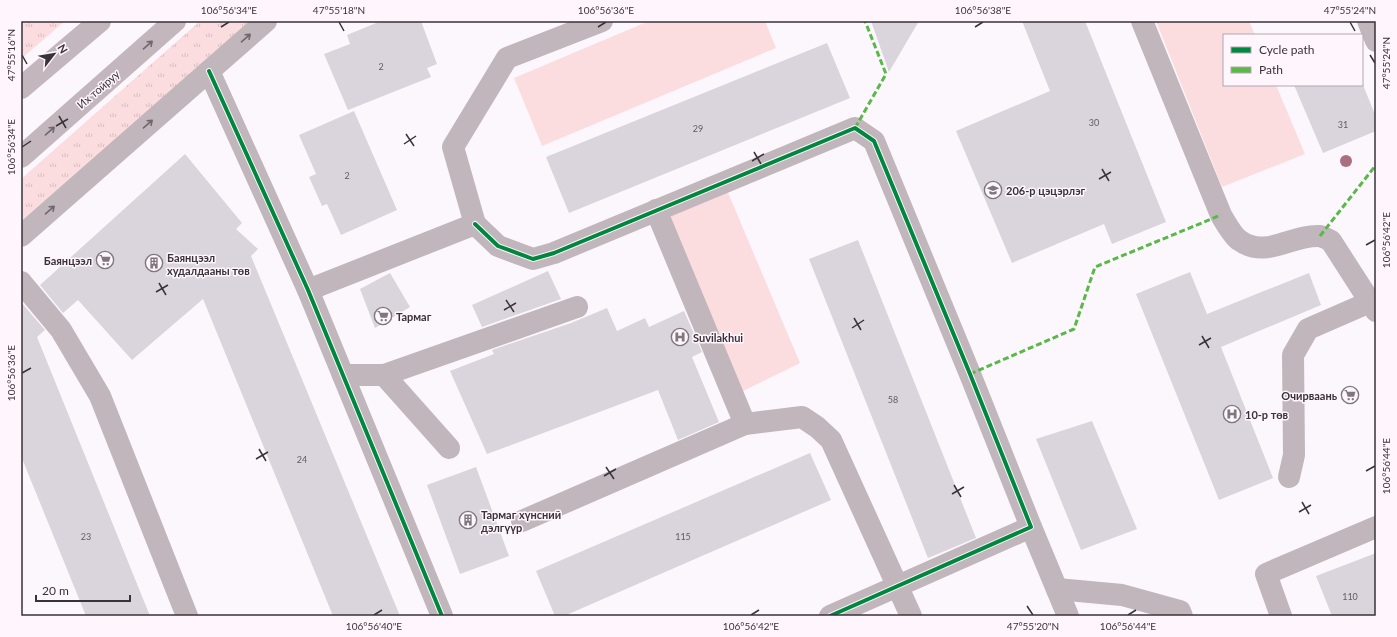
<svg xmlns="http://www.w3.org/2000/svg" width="1397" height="637" font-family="Lato,sans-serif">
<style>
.grass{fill:url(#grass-tufts)}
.green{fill:#fbdde0}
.building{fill:#dad5dd}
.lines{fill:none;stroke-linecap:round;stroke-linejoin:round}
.minor{stroke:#c1b6bb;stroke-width:22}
.major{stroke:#c3b7bd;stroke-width:22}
.quiet{stroke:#58b947;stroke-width:3;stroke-dasharray:6 3;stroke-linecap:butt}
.cycleway-casing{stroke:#fef5fd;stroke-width:6}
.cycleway{stroke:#00873e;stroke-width:4}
.tree{fill:#aa6f81}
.oneway{stroke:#70676d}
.oneway2{stroke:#71676e}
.ticks{fill:none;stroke:#3a3239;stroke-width:1.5}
.labels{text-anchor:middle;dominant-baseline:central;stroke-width:3;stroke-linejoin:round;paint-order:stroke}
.number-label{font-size:9px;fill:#625b62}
.street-label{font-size:11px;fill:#3a3239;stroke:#fef5fd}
.poi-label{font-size:11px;font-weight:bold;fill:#3a3239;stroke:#fef5fd;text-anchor:start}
.neatline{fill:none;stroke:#3a3239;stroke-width:1.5}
.ticks-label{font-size:10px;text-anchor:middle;fill:#3a3239}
</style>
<defs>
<pattern id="grass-tufts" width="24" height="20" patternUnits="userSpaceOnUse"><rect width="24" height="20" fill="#fbdde0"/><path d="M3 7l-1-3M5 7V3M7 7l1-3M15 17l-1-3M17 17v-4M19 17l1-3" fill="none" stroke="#d8bec1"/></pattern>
</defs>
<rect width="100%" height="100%" fill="#fcf7fc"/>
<g class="grass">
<path d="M21,21H65L21,59Z"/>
<path d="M200,21H250L104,150L21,221V179Z"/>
</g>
<g class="green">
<path d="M649,21H765L776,48L542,146L514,78Z"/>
<path d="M1156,21H1249L1255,35H1224V85H1276L1305,154L1222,187Z"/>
<path d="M726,188L800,363L737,394L663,214Z"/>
</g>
<g class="building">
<path d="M381,21H421L437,64L427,68L431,77L348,110L324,54L350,44L347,35Z"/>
<path d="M871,21H919L889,72Z"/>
<path d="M1022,21H1085L1166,222L1112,244L1104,224L1012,263L956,131L1050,91Z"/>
<path d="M827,43L850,98L569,213L546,157Z"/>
<path d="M1294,85H1363L1376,117V131L1323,153Z"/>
<path d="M354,111L397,210L341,235L327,204L322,206L309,177L316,174L299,135Z"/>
<path d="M185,154L242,223L236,229L258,249L251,256L400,616H333L203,299L132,360L78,300L63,313L40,285Z"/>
<path d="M858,240L976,538L928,558L809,259Z"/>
<path d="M548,271L561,299L482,327L472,305Z"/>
<path d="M1190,272L1207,314L1309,273L1321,305L1221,347L1273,478L1219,500L1136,294Z"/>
<path d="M390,273L410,307L375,328L360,289Z"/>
<path d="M21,302L45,330L37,337L150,616H86L21,456Z"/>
<path d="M607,308L617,331L645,318L649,327L684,311L702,352L692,357L719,422L678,440L658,390L487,454L450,371L494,354L492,350L571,323Z"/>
<path d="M1092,421L1137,529L1081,550L1036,439Z"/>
<path d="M810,453L831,500L564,616H555L536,571Z"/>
<path d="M476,467L509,556L460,574L427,485Z"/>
<path d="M1376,553V616H1332L1316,576Z"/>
</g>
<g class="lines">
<g class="minor">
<path d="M1142,21L1221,215C1225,222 1233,236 1239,240C1266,260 1292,234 1320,236C1323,237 1328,239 1331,241L1376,311"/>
<path d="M1368,21L1376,41"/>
<path d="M209,71L308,290L442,616"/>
<path d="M475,224L498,246L533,259L554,253L855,128L874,141L970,374L1031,527L830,616"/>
<path d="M21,236L266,21"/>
<path d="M21,282L61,330L100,396L187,616"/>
<path d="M308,290L475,224L453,147L507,58L602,21"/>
<path d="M343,375H384L577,307"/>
<path d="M384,375L449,448"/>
<path d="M745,424L802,417L817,427L831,440L911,616"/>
<path d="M1289,477L1294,455L1293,355L1308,329L1370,302"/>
<path d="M522,521L745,424L656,210"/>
<path d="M1031,527L1068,616"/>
<path d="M1057,589L1122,595L1180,611L1182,616"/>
<path d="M1281,616L1266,574L1376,527"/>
</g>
<g class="major">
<path d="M21,88L100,21"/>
<path d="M21,157L175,21"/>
</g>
<g class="quiet">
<path d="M855,128L886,74L865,21"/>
<path d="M1320,236L1376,165"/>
<path d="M970,374L1074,329L1095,267L1221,215"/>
</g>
<defs>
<g id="cycleway">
<path d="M209,71L308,290L442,616"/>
<path d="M475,224L498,246L533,259L554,253L855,128L874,141L970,374L1031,527L830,616"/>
</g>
</defs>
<use href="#cycleway" class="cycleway-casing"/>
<use href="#cycleway" class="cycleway"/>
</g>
<circle class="tree" cx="1346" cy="161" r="6"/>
<defs><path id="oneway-shaft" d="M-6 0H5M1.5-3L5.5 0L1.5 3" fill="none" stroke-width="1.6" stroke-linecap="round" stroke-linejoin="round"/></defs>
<g class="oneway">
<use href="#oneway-shaft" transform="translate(246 38) rotate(-41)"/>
<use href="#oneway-shaft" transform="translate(148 124) rotate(-41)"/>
<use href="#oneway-shaft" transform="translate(50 210) rotate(-41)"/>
</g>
<g class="oneway2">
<use href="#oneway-shaft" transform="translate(148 45) rotate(-41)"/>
<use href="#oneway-shaft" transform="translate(50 131) rotate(-41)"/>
</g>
<path class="ticks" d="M339,22L344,31M1350,22L1355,31M221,27L229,22M598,27L606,22M975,27L983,22M22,55L27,64M1370,55L1375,63M59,116L66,128M56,126L68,119M406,134L414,146M404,144L416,136M22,147L31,141M754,152L761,164M752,161L764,154M1102,169L1109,181M1099,179L1111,172M1366,245L1375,240M159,283L166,295M156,292L168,285M506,300L514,312M504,310L516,303M854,318L861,330M852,328L864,320M1202,336L1209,348M1199,345L1211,338M22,373L31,368M259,449L266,461M256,459L268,452M606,467L614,479M1366,471L1375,466M604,476L616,469M954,485L961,497M952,494L964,487M1302,502L1309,514M1299,512L1311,505M1027,606L1033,615M374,615L382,610M751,615L759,610M1128,615L1136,610"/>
<defs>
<symbol id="school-ring" viewBox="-11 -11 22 22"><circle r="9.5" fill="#fef5fd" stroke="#7e777d" stroke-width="1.5"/><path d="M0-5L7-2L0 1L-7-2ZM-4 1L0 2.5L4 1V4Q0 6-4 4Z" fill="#7e777d"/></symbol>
<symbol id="supermarket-ring" viewBox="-11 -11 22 22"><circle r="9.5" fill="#fef5fd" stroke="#7e777d" stroke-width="1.5"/><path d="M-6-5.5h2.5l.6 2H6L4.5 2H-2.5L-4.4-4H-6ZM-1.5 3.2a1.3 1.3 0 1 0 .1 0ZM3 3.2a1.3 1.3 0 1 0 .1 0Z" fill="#7e777d"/></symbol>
<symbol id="building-ring" viewBox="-11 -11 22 22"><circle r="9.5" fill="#fef5fd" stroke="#7e777d" stroke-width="1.5"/><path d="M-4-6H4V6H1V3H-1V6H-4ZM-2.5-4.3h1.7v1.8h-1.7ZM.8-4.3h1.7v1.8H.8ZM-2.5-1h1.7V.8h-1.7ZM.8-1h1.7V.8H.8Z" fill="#7e777d"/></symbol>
<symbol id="hospital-ring" viewBox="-11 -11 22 22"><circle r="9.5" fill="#fef5fd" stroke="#7e777d" stroke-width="1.5"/><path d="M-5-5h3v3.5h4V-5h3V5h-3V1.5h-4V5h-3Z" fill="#7e777d"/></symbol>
</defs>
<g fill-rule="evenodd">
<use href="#school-ring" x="983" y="180" width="20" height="20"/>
<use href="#supermarket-ring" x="95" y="250" width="20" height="20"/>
<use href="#building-ring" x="144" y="253" width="20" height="20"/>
<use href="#supermarket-ring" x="373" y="306" width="20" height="20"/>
<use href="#hospital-ring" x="670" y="327" width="20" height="20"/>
<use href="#supermarket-ring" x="1340" y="385" width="20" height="20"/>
<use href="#hospital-ring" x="1222" y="404" width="20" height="20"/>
<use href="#building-ring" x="458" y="510" width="20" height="20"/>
</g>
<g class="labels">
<g class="number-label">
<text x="381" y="66">2</text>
<text x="1094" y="122">30</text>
<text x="1343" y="124">31</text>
<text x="698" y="128">29</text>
<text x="347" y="175">2</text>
<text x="893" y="399">58</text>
<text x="302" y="459">24</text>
<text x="86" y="536">23</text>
<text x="683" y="536">115</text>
<text x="1350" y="596">110</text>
</g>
<g class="street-label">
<text transform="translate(98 89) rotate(-41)">Их тойруу</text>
</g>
<g class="poi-label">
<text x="1006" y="190">206-р цэцэрлэг</text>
<text x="167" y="257">Баянцээл<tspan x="167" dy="13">худалдааны төв</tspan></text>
<text x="92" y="260" text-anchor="end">Баянцээл</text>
<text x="396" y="316">Тармаг</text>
<text x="693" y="337">Suvilakhui</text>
<text x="1337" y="395" text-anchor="end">Очирваань</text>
<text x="1245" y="414">10-р төв</text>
<text x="481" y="514">Тармаг хүнсний<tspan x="481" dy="13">дэлгүүр</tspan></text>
</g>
</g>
<rect width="1397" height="637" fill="none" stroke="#fef5fd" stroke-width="44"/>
<rect x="1223" y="34" width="140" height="52" fill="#fef5fd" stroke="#b0a7af"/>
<rect x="1231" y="47" width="20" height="6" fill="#00873e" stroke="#b0a7af"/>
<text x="1259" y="54" font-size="12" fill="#3a3239">Cycle path</text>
<rect x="1231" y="67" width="20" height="6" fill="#58b947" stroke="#b0a7af"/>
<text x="1259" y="74" font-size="12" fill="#3a3239">Path</text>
<g transform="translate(54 54) rotate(59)" stroke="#fef5fd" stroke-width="3" paint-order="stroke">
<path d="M0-3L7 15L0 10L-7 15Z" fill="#3a3239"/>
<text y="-6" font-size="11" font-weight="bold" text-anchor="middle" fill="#3a3239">N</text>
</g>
<path d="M36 595v6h94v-6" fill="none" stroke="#3a3239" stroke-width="2"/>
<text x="42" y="595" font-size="12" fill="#3a3239" stroke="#fef5fd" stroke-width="3" paint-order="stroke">20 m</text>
<rect x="22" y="22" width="1353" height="593" class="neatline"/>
<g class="ticks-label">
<text x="229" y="14">106°56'34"E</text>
<text x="339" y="14">47°55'18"N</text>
<text x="606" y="14">106°56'36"E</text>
<text x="983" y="14">106°56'38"E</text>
<text x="1350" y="14">47°55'24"N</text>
<text transform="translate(11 55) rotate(-90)" y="4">47°55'16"N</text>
<text transform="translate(1386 63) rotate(-90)" y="4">47°55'24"N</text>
<text transform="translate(11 147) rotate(-90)" y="4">106°56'34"E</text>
<text transform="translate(1386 240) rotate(-90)" y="4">106°56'42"E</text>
<text transform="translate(11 373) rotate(-90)" y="4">106°56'36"E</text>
<text transform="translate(1386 466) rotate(-90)" y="4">106°56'44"E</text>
<text x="374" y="630">106°56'40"E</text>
<text x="751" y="630">106°56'42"E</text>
<text x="1033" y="630">47°55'20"N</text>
<text x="1128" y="630">106°56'44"E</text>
</g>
</svg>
